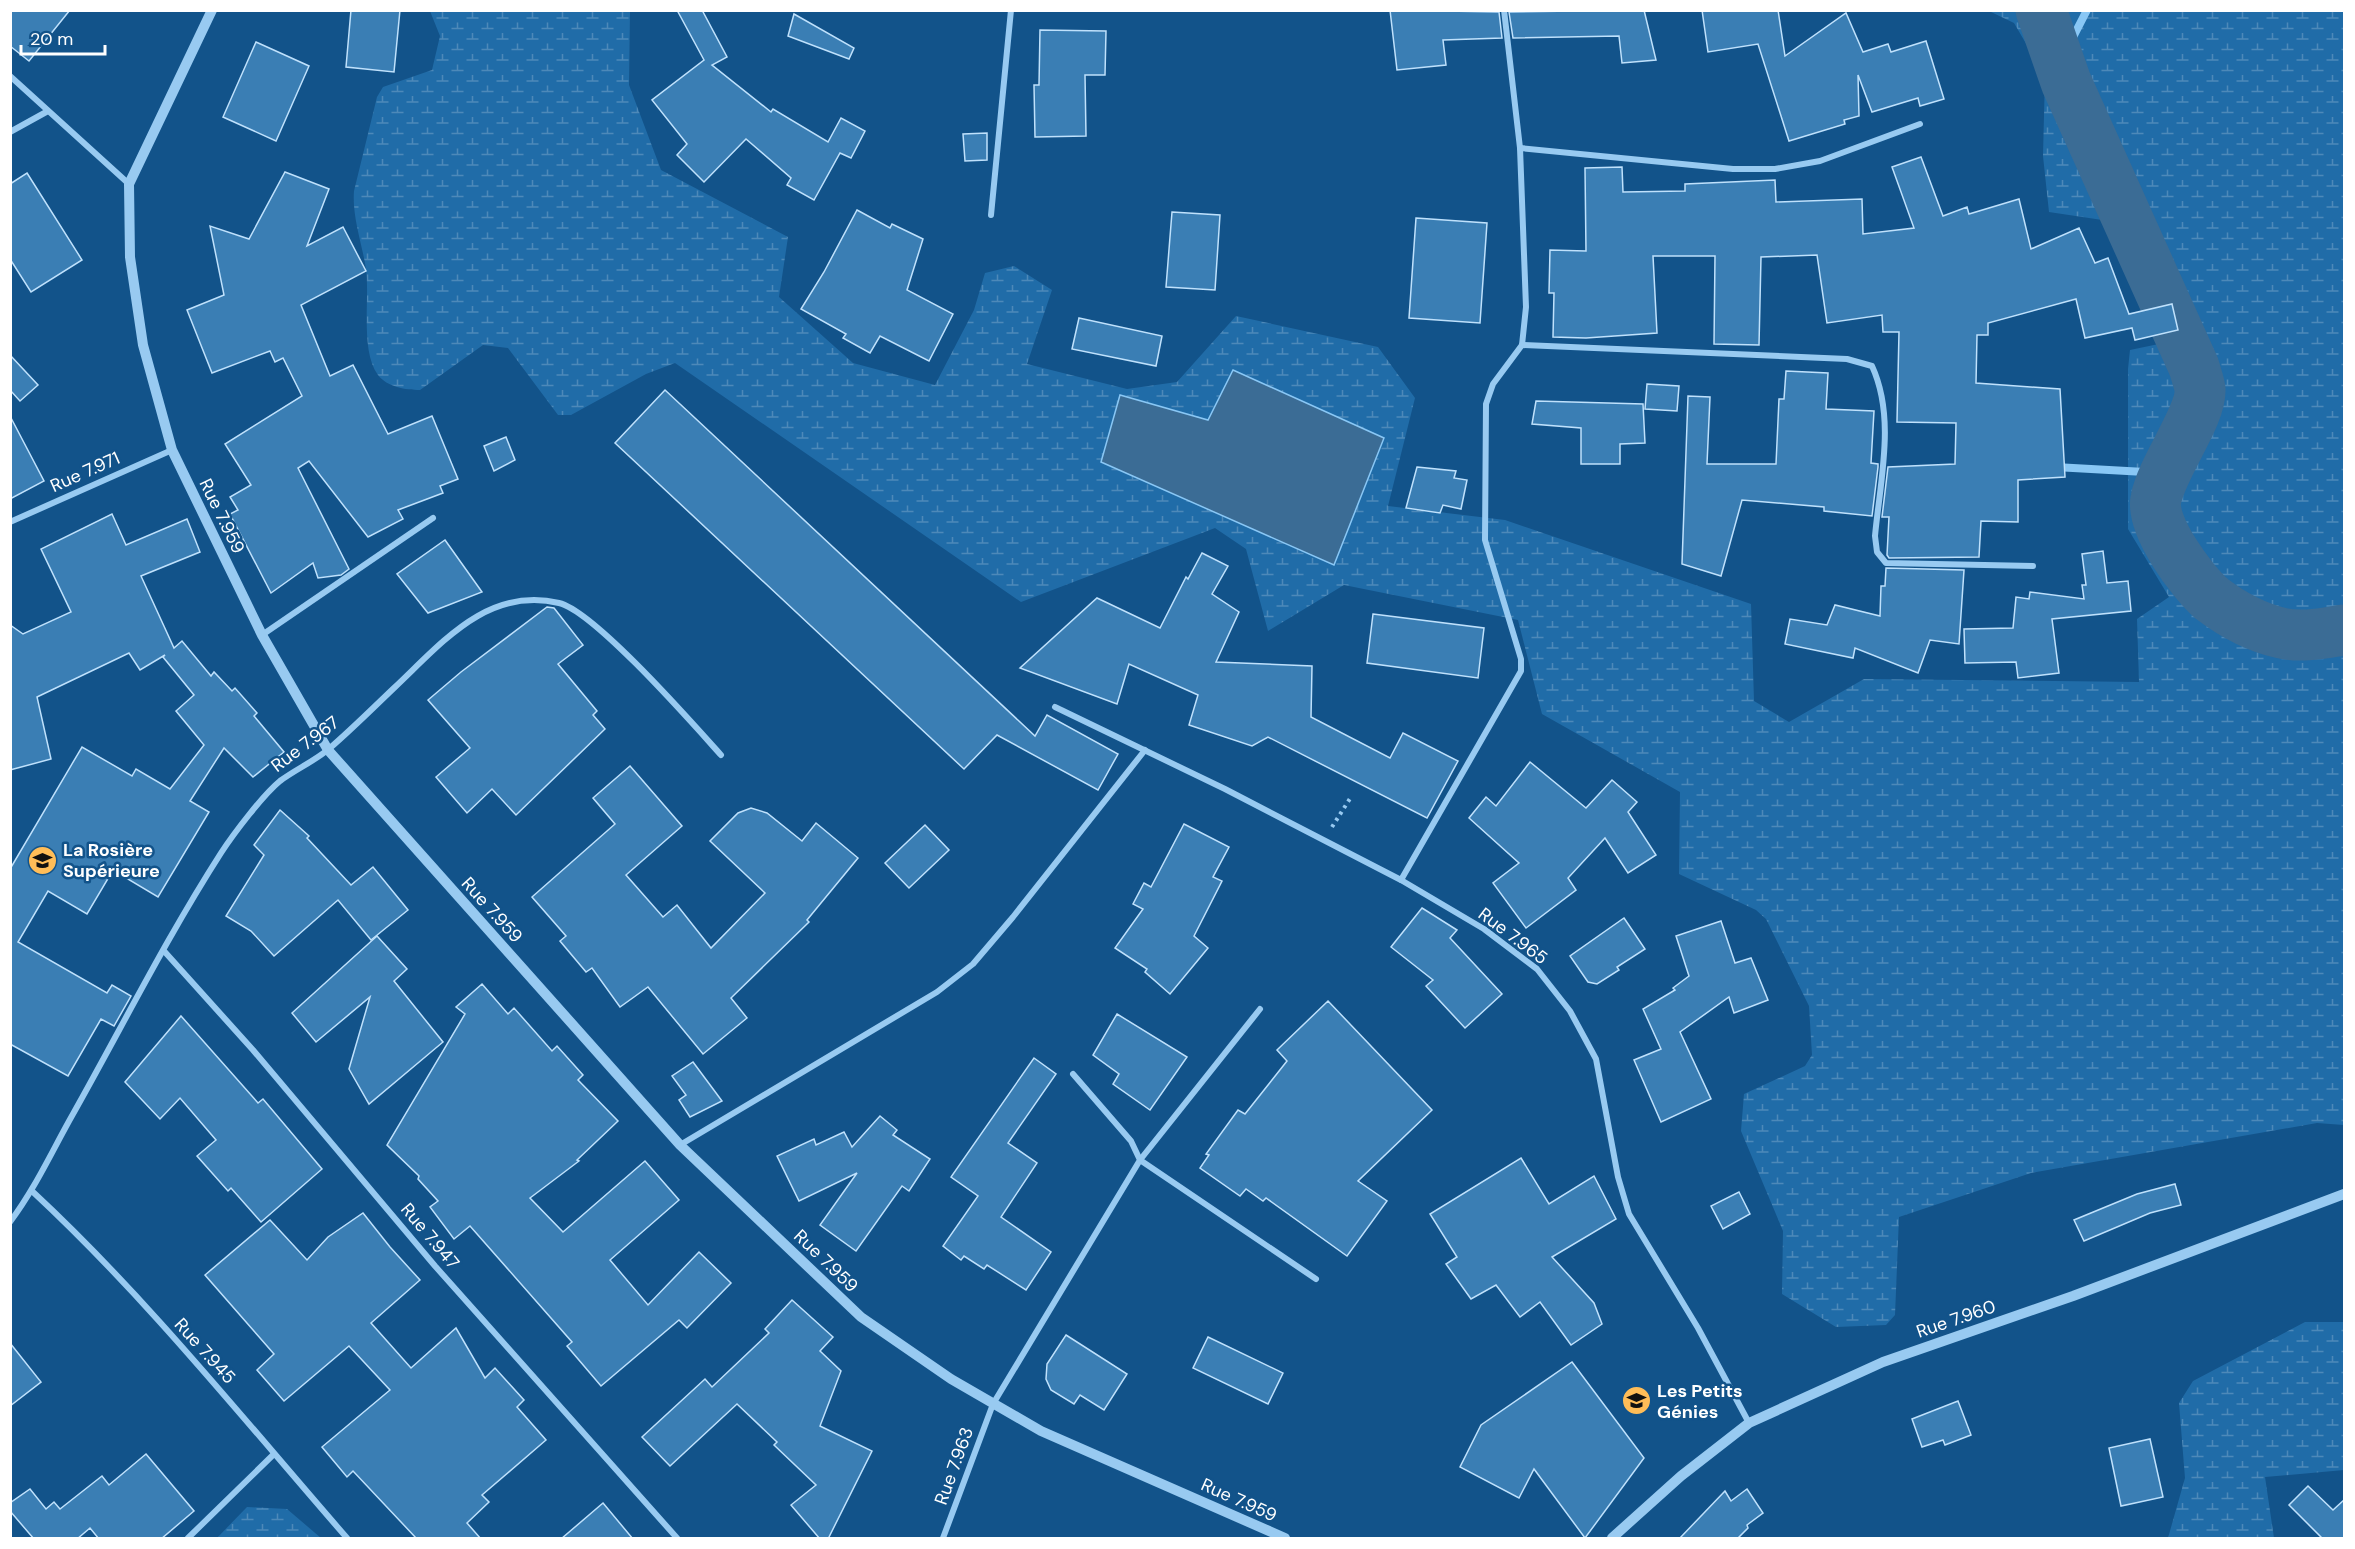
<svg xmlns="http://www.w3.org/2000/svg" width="2355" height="1549" font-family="'DM Sans',sans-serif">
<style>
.wetland{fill:url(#wetland-marsh);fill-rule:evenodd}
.water{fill:#3b6c95;stroke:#89c7f5;stroke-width:1.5}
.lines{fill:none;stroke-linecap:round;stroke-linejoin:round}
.stream{stroke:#89c7f5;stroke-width:8}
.river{stroke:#3b6c95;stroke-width:51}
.building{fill:#3a7eb4;stroke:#bfe1fc;stroke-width:1.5}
.path{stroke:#98caf1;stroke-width:4;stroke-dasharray:3 4.5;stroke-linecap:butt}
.minor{stroke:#98caf1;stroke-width:6}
.tertiary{stroke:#98caf1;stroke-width:10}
.labels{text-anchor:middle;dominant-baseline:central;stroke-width:5;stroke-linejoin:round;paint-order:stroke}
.street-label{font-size:18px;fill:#fff;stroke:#12538a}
.poi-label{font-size:18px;font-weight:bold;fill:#fff;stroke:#12538a;text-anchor:start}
</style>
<defs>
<pattern id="wetland-marsh" width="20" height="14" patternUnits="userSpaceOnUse" patternTransform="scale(1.5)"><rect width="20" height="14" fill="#206ca8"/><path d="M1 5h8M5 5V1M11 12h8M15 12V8" fill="none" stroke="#4d89b9"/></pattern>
</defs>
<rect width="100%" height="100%" fill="#12538a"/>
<g class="wetland">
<path d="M430,11H630L629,85L661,170L788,237L779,297L853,363L935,385L974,310L985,273L1014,266L1052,290L1027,364L1127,389L1177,382L1236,316L1378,347L1415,398L1388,506L1505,520L1751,604L1754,701L1789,722L1864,679L2139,682L2137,619L2169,597L2128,529V369L2130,350L2178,340L2180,291L2129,266L2109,221L2049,212L2043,156L2045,76L2014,23L1989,11H2344V1125L2317,1123L2031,1173L1899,1217L1895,1315L1886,1325L1836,1327L1782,1294L1783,1231L1741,1131L1744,1094L1805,1066L1812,1055L1809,1006L1766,919L1756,910L1679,874L1680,792L1542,714L1518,620L1344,585L1268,631L1246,549L1215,528L1021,602L675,363L646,374L571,415H558L508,348L483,345L420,390C406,390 387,387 378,375C360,351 370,298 366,269C362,243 352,217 354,191L377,97L383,87L432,70L440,36ZM1120,395L1208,420L1101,462Z"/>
<path d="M2305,1322H2344V1470L2265,1477L2274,1538H2168L2185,1478L2179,1403L2193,1381Z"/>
<path d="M247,1507L287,1509L321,1538H217Z"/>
</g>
<path class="water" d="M1233,370L1384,438L1334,565L1101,462L1120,395L1208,420Z"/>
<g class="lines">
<g class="stream">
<path d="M2069,45L2087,10"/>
<path d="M2055,467L2163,473"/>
</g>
<path class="river" d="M2041,10L2066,82L2194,367C2196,374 2199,382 2200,389C2202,415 2162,467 2156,499C2150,525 2192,582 2212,599C2233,615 2255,627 2281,633C2302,638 2324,633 2344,630"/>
</g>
<g class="building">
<path d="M10,10H70L29,61L10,46Z"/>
<path d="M351,10H400L394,72L346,67Z"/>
<path d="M677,10H702L727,57L712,65L771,112L773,109L828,142L841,118L865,131L851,158L840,153L814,200L787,185L791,178L746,139L704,182L677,155L687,144L652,100L704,60Z"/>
<path d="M1390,10L1499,12L1502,38L1443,40L1446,65L1397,70Z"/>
<path d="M1644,10L1656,60L1622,63L1619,36L1513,38L1509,12Z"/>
<path d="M1702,10H1778L1785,56L1846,13L1863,52L1888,44L1891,52L1926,41L1944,99L1920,106L1918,98L1872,112L1858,75L1859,116L1844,120L1845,124L1789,141L1758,44L1708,52Z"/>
<path d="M794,14L854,48L849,59L788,36Z"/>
<path d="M1040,30L1106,31L1105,75H1085L1086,136L1035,137L1034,85H1039Z"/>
<path d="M256,42L309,66L276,141L223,117Z"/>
<path d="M987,133V160L965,161L963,134Z"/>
<path d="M1921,157L1943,216L1967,207L1969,214L2019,199L2031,249L2079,228L2095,263L2108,258L2129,314L2172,304L2178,330L2135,340L2132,328L2085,338L2076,299L1988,323V335H1977L1976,383L2060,389L2065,477L2018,480V522L1981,521L1979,557L1889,558L1887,555L1889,517H1882L1888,467L1955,464L1956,423L1897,422L1899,332H1883L1882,315L1827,323L1817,255L1761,257L1759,345L1714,344L1715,256H1653L1657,333L1586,338L1553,337L1554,293H1549L1550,250L1586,251L1585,168L1622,167L1623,192L1685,191V184L1775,180L1776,202L1862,199L1863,234L1914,228L1892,167Z"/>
<path d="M285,172L329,189L307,246L343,227L366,271L301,305L330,376L353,365L388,434L432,416L458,479L440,486L443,493L398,510L403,519L368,537L309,461L298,468L349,569L341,575L318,578L313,563L271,593L230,514L238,510L230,497L251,485L225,444L302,396L283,358L275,362L270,351L212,373L187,310L224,295L210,226L249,239Z"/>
<path d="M27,173L82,260L31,292L10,259V184Z"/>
<path d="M857,210L890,228L892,224L923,239L907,290L953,314L929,361L880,336L870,353L843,338L846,334L801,309L824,272Z"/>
<path d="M1172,212L1220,215L1215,290L1166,287Z"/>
<path d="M1416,218L1487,223L1480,323L1409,318Z"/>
<path d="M1079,318L1162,336L1156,366L1072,349Z"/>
<path d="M10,355L38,385L20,401L10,390Z"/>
<path d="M1786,371L1828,373L1826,409L1874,411L1871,463L1878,464V467L1872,516L1824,511V507L1742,500L1721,576L1682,564L1688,396L1710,397L1707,464H1776L1779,399H1784Z"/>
<path d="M1647,384L1679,386L1677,411L1645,409Z"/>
<path d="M665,390L1035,736L1047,715L1118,754L1098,790L997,735L964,769L615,443Z"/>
<path d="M1536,401L1643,404L1645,443L1620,444V464H1581V428L1532,424Z"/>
<path d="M10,416L44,481L10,499Z"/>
<path d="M506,437L515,460L494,471L484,446Z"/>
<path d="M1417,467L1456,471L1454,478L1467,480L1461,509L1443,505L1440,513L1406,508Z"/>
<path d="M112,514L126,545L187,519L200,552L141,576L174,648L182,641L211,676L214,672L232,691L235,688L257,713L254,716L284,752L253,777L224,748L190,801L209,812L158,897L113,870L87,914L48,891L18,942L107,993L112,985L131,996L114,1026L101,1019L68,1076L10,1044V869L82,747L132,776L136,769L170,789L204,745L176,711L194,695L163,657L165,655L140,670L129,653L37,697L51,759L10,770V625L23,634L71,612L41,549Z"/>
<path d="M445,540L482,592L428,613L397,574Z"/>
<path d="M2103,551L2107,583L2128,581L2131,611L2052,619L2059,673L2018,678L2016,662L1965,663L1964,629L2013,628L2016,597L2029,599L2030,592L2084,599L2082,585H2086L2082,554Z"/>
<path d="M1202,553L1228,566L1212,594L1239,612L1216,662L1312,666L1311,717L1390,758L1403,733L1458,761L1427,818L1268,737L1252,746L1189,725L1198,695L1129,664L1117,704L1020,668L1097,598L1160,628L1186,577L1188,579Z"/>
<path d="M1886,568L1964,570L1959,644L1930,640L1918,673L1855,648L1853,658L1785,644L1790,619L1827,625L1835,605L1880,616L1881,586H1885Z"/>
<path d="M547,607L554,608L583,645L558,664L597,711L593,715L605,729L516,815L492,789L467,813L436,777L470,748L428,700L461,672Z"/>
<path d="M1373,614L1484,628L1478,678L1367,663Z"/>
<path d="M1530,762L1586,808L1612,780L1637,802L1628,812L1656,855L1628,873L1605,838L1568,878L1576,890L1526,928L1493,883L1519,863L1469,818L1486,797L1496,806Z"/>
<path d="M630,766L682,826L626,875L663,917L677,905L711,948L765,893L710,841L738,813L751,808L767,813L802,841L816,823L858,858L807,920L809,922L731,998L747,1018L703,1054L648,987L620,1007L592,968L586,972L560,941L566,936L532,897L615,824L593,798Z"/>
<path d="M280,810L309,836L307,838L351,885L373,867L408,910L371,940L338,900L274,956L251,931L226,916L264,855L254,845Z"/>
<path d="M1184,824L1229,847L1213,877L1222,881L1194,936L1208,948L1170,994L1145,972L1147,969L1115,948L1143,909L1133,904L1144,883L1151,887Z"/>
<path d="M925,825L949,850L909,888L885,863Z"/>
<path d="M1422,908L1457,930L1450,938L1502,994L1465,1028L1426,986L1433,980L1391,947Z"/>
<path d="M1624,918L1645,949L1617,967L1619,970L1597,984L1588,982L1570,956Z"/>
<path d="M1721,921L1735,963L1751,958L1768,1000L1734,1013L1729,997L1680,1032L1711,1099L1661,1122L1634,1060L1661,1049L1643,1009L1675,990L1673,988L1689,976L1676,936Z"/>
<path d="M377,936L407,969L394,981L443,1042L369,1104L349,1069L370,997L316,1042L292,1013Z"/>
<path d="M482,984L508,1014L514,1008L552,1051L557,1046L583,1075L578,1080L618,1121L577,1160L579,1161L530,1198L563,1232L645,1161L679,1200L610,1260L648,1305L699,1252L731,1283L687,1328L679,1320L601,1386L567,1346L572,1342L470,1226L454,1239L430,1207L438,1201L418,1179L419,1176L387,1145L465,1014L456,1007Z"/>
<path d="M1328,1001L1432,1110L1358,1181L1387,1201L1347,1256L1266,1198L1263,1201L1246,1189L1240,1196L1200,1168L1209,1155L1206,1154L1238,1110L1245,1114L1287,1061L1277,1050Z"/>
<path d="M1117,1014L1187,1057L1150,1110L1113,1084L1119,1074L1093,1055Z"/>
<path d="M181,1016L258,1103L263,1099L322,1169L261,1222L231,1188L228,1191L197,1156L216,1140L180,1098L160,1119L125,1082Z"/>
<path d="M1034,1058L1056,1074L1008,1143L1037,1163L1001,1217L1051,1252L1026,1290L987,1265L984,1269L964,1256L961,1260L943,1246L978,1196L951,1177Z"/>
<path d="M693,1062L722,1101L690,1117L679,1100L686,1095L672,1076Z"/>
<path d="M880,1116L897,1130L893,1135L930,1159L909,1191L902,1186L856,1251L820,1225L857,1173L799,1201L777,1156L814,1139L816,1145L844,1132L852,1147Z"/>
<path d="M1521,1158L1549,1204L1594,1176L1616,1219L1552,1257L1594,1303L1602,1324L1571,1345L1540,1302L1520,1317L1496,1285L1471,1299L1446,1264L1457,1257L1430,1214Z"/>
<path d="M2175,1184L2181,1205L2150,1213L2084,1241L2074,1220L2137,1194Z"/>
<path d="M1739,1192L1750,1214L1723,1229L1711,1206Z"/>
<path d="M363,1213L390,1247L420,1280L371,1323L411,1368L456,1328L485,1378L495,1368L524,1400L517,1407L546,1440L482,1495L489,1502L467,1523L481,1539H417L353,1471L347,1477L322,1447L390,1390L349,1346L284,1401L257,1370L274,1354L205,1275L270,1220L307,1260L328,1237Z"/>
<path d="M792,1300L833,1337L820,1351L841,1371L820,1426L872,1451L828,1539H820L791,1505L816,1485L774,1445L777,1442L737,1404L670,1466L642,1437L705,1379L712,1387L769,1333L765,1329Z"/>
<path d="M1066,1335L1127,1374L1104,1410L1080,1395L1074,1404L1051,1390L1046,1379L1047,1364Z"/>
<path d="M1208,1337L1283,1373L1268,1404L1193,1368Z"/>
<path d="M10,1343L41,1382L10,1406Z"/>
<path d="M1572,1362L1644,1458L1585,1538L1534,1469L1519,1498L1460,1467L1481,1425Z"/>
<path d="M1958,1401L1971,1435L1945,1445L1943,1440L1922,1447L1912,1419Z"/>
<path d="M2150,1439L2163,1497L2121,1506L2109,1448Z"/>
<path d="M146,1454L194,1511L161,1539H99L90,1528L77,1539H34L10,1511V1503L30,1489L46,1509L54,1502L60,1509L102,1476L109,1485Z"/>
<path d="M2308,1486L2333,1510L2344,1500V1539H2323L2289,1505Z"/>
<path d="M1747,1489L1763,1513L1747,1525L1748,1528L1737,1539H1679L1725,1491L1731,1501Z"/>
<path d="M603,1503L633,1539H561Z"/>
</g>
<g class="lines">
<path class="path" d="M1332,827L1351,797"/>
<g class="minor">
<path d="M10,76L129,184"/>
<path d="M10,132L48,111"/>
<path d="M1520,148L1733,169H1775L1820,161L1920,124"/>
<path d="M991,215L1011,10"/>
<path d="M1522,345L1847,359L1872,366C1896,418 1880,481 1875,536L1877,552L1886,563L2033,566"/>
<path d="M10,522L172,450"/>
<path d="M262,635L433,518"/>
<path d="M1055,707L1225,789L1401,880L1484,929L1537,969L1570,1011L1596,1059L1618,1177L1629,1214L1698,1328L1749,1423"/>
<path d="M1401,880L1521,671V659L1485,540L1486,404L1493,384L1522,345L1526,307L1520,148L1504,10"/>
<path d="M164,951L253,1050L435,1266L677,1538"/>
<path d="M1260,1009L1140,1160L1316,1279"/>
<path d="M680,1145L937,992L973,964L1013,917L1145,750"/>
<path d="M33,1192C147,1298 245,1421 347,1538"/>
<path d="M10,1222C36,1187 52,1151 73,1114C122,1027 167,937 221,853C234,833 263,795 280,781C296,769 315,761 330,748C352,729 373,708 394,688C441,644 487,586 559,603C594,611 693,724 721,755"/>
<path d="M188,1538L274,1454"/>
<path d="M943,1538L993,1404L1140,1160L1131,1141L1073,1074"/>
</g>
<g class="tertiary">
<path d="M212,10L129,184L130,257L143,345L172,450L262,635L328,750L680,1145L861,1317L951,1379L1041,1431L1285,1538"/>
<path d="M1612,1538L1681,1476L1749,1423L1883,1362L2073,1296L2344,1194"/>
</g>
</g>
<defs>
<symbol id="school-disc" viewBox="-11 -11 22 22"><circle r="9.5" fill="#ffbd58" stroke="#12538a"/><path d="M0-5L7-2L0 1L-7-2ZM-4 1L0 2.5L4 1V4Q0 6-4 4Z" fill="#111"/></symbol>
</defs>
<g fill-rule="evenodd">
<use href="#school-disc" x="26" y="844" width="33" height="33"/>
<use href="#school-disc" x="1620" y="1384" width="33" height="33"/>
</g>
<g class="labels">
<g class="street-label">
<text transform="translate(85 472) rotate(-24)">Rue 7.971</text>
<text transform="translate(222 516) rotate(64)">Rue 7.959</text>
<text transform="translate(305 744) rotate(-37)">Rue 7.967</text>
<text transform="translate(492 910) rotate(48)">Rue 7.959</text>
<text transform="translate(1513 936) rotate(37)">Rue 7.965</text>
<text transform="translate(430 1236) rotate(50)">Rue 7.947</text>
<text transform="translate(826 1261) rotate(44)">Rue 7.959</text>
<text transform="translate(1956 1319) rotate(-19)">Rue 7.960</text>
<text transform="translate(205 1351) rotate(48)">Rue 7.945</text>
<text transform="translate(954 1466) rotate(-70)">Rue 7.963</text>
<text transform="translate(1239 1500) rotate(24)">Rue 7.959</text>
</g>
<g class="poi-label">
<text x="63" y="850">La Rosière<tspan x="63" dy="21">Supérieure</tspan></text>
<text x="1657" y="1391">Les Petits<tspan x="1657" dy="21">Génies</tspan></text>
</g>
</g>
<rect width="2355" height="1549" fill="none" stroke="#ffffff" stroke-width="24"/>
<path d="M21 45v9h84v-9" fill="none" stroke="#ffffff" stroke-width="3"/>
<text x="30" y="45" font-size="18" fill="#ffffff" stroke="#12538a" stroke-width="4.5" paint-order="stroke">20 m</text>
</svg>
